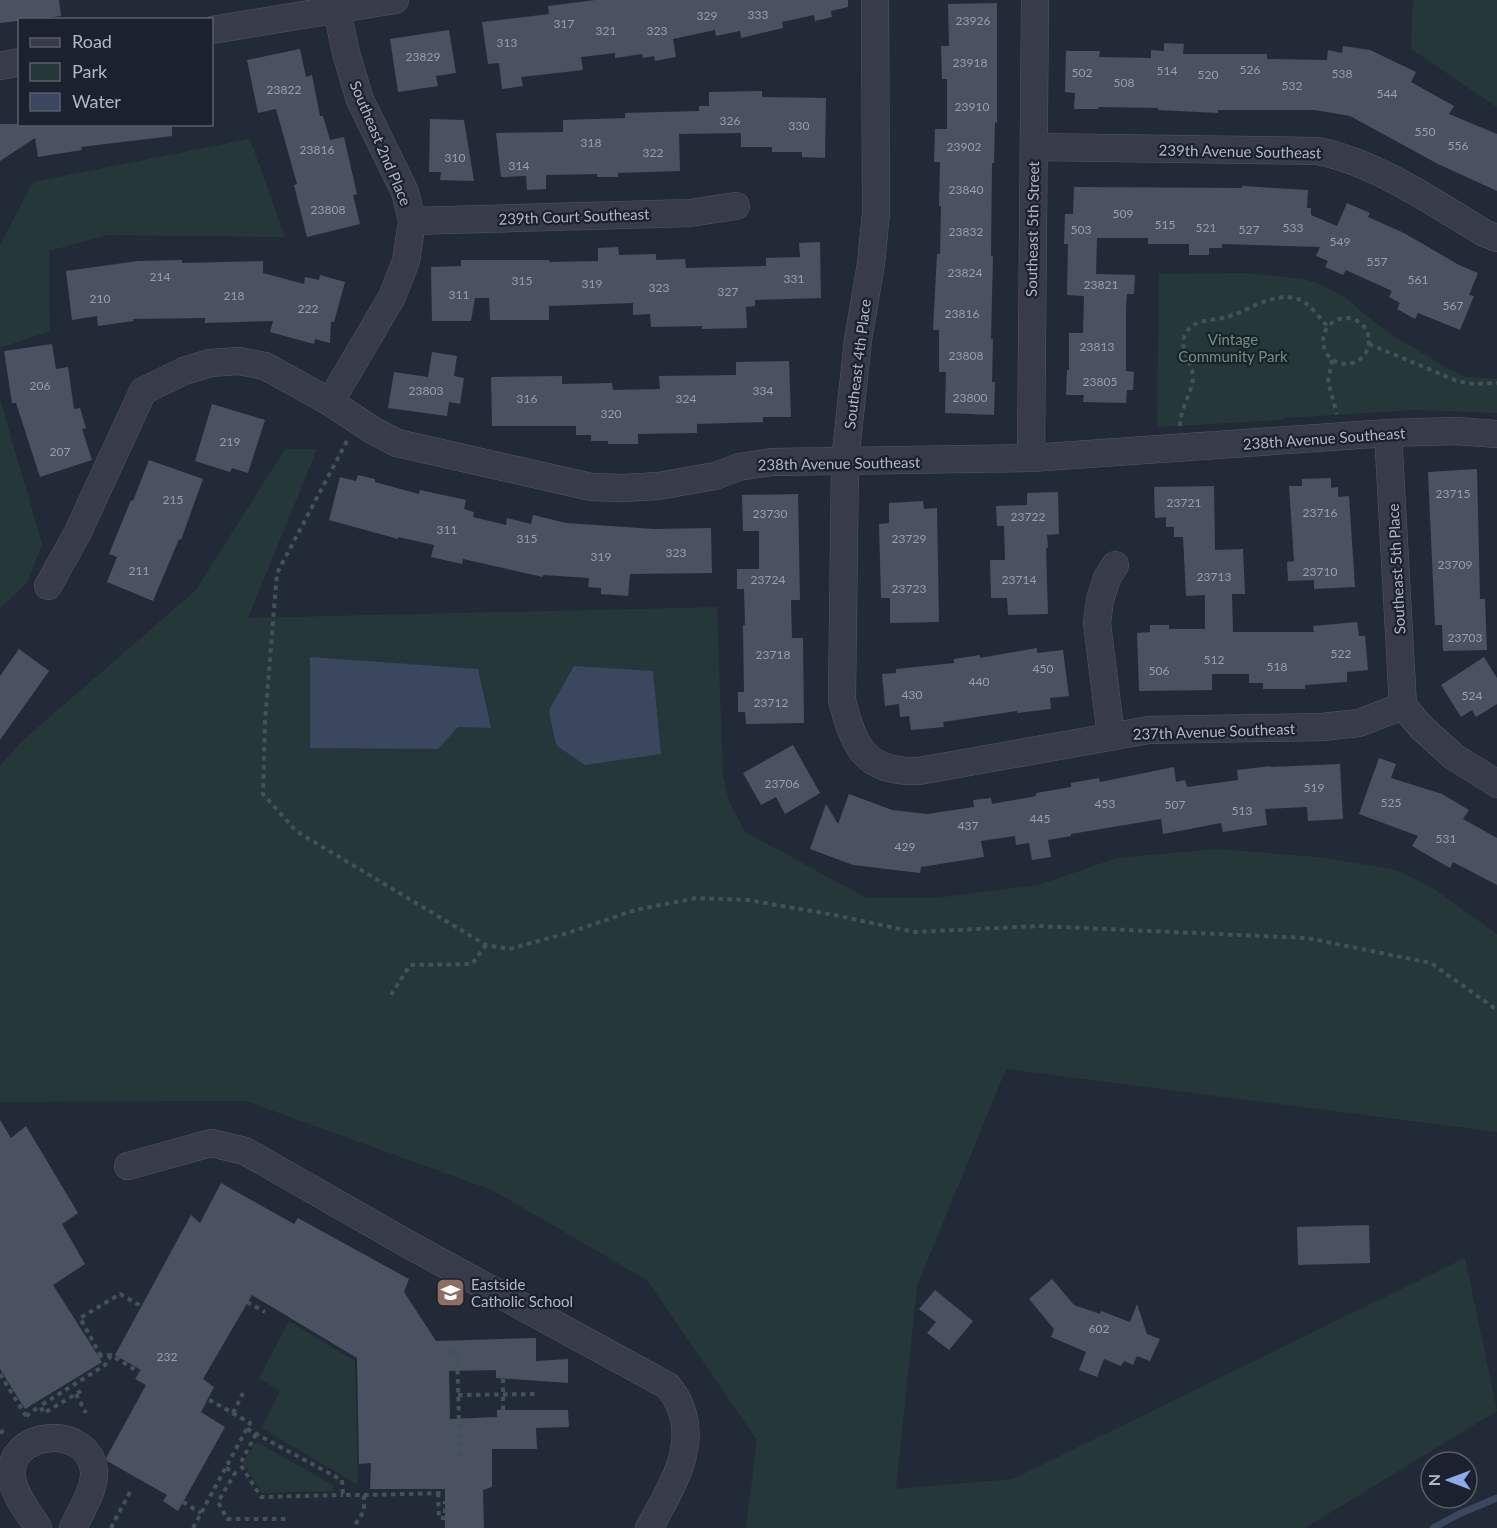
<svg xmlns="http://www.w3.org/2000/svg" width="1497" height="1528" font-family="Lato,sans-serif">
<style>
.green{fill:#263739}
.water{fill:#3a475f}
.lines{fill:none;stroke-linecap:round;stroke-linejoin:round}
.stream{stroke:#3a475f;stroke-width:7}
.building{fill:#4a5161}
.minor-casing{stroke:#525763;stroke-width:28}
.path{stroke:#435256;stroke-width:4;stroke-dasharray:4.5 4.5;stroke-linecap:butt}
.minor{stroke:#373c48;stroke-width:27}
.labels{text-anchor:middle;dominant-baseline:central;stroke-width:4.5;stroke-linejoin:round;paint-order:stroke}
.number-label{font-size:12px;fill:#989eab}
.street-label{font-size:15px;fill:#b2b7c4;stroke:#1c222d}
.park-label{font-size:15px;fill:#6b9377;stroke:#1c222d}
.poi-label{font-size:15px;fill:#b2b7c4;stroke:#1c222d;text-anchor:start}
</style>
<rect width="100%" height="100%" fill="#232a37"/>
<g class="green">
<path d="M1413,0H1497V107L1411,49Z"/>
<path d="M250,139L285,237L107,235L49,251L50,331L0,348V245L33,182Z"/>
<path d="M1245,273L1304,279L1322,285L1345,298L1387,332L1452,371L1467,377L1497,379V413L1416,410L1284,418L1283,420L1157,427L1159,274Z"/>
<path d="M0,399L42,544L27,583L0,608Z"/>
<path d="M285,449H317L248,618L717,607L723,776L729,801L745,832L867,898H935L1038,885L1117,858L1217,849L1318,857L1397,870L1434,889L1497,934V1132L1006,1069L917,1286L896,1489L1013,1479L1465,1258L1497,1411L1305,1528H746L757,1440L647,1280L492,1190L246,1101L0,1102V766L20,743L196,590Z"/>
<path d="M289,1321L355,1361L358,1485L262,1428L280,1391L259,1378Z"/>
<path d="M256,1442L333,1485V1491L262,1493L243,1463Z"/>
</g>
<g class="water">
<path d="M310,657L478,669L491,728L458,727L438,749L310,748Z"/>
<path d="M574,666L653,671L661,754L585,765L556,745L549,710Z"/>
</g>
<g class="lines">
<path class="stream" d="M1433,1528L1459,1514L1497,1498"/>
</g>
<g class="building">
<path d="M0,0H59L61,16L0,23Z"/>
<path d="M595,0H848V7L831,11L832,17L815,21L814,15L782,22L783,28L741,38L740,31L716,36L715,30L673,39L676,57L655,61L654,56L643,58L642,54L615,58V53L581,57L583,70L521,77L523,86L502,89L499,63L488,64L482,22L549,14L548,6Z"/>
<path d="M997,3V123L995,122L994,163H992L991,256H993L991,339H993L992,382H995L994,415L945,413L946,372H939V330H933L937,254H940L941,206H939L940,162H934L935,129H947V79H942L941,46H949L948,4Z"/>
<path d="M449,30L456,73L436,76L438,86L398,92L390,39Z"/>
<path d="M1164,43L1184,44L1183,54H1267V59L1327,60L1328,50L1342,53L1343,46L1370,50L1416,72L1411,82L1454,106L1449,114L1497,134V191L1438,164L1350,116L1315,110H1218V113L1158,110V108L1099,107L1098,109H1074L1075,93L1065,92L1066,51H1100L1099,57L1151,58V50L1164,51Z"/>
<path d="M300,49L306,77L312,75L320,116H323L330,140L344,137L357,194L353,195L360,224L307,237L294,185L297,184L276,109L258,113L247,60Z"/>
<path d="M762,91V97L826,98L825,158L802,157V152H772V147H741V133L679,134L680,171L618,173V177H597V174L546,175V189L527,190L526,176L501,177L496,133L563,132V120L625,118V113L699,111V106H709V92Z"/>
<path d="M430,119L464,120L474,181L440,180L441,172H429Z"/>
<path d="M0,124H172V136L81,147L82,150L38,157L35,138L0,161Z"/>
<path d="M1242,186L1308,190L1307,208H1311V215L1337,226L1347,203L1370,213L1368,217L1404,233L1459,265L1478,273L1469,295L1474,296L1460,330L1418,313L1415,319L1397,309L1400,303L1389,297L1392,291L1346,270L1343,275L1325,267L1328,261L1316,256L1320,247L1222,244V248H1209V255H1189V244H1148V238H1097L1096,274L1135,275L1134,294H1127L1126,308V371L1134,372L1133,390H1127L1126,403L1083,402L1084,395H1066L1067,370H1069V333H1083L1084,296L1067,295L1068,244H1064L1065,214H1073L1074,187L1242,188Z"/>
<path d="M820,242L821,298L755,300V306L746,307L747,328L702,329V326L651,327L650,314L633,315V303L549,306V320H490L489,298H475L471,321H432L431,267L461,266V260H549V262L598,261V248L618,247L619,255L656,254V260L685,259L686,268L766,266V258L800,257L799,243Z"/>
<path d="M182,260V263L263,261V273L304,284L305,277L319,280L320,275L345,282L334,322H331L330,343L315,339L314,344L270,332L273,321L205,323V318L133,319V321L98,326L97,316L72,320L66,271L138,261Z"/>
<path d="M52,344L56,369L68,367L74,409L80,408L86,428L82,429L92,460L40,477L16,403H12L4,351Z"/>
<path d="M432,352L457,356L454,376L464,378L460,404L449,402L447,416L388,408L394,372L428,377Z"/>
<path d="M789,361L791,417H763V422L697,424V433L638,434V444H608V441H591V435H576V426H492L491,377L562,376V384L612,383L613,390L660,389L659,376L736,375V362Z"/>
<path d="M212,404L265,420L248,473L232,468L230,472L195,461Z"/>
<path d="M149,460L203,479L181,540L179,539L153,601L107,582L117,557L109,554L131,500L133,501Z"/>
<path d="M1477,469L1480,599H1485L1487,650L1443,651L1442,625H1435L1428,472Z"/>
<path d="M358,475L375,479V482L419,494L420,490L466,500L464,509L474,512L473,517L506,525L507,518L531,524L533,515L566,523L654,529L711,528L712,573L630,574L628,596L601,594V588L588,587L589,578L543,575V577L463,559L462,564L431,557L434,545L398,537V539L329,520L340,477L356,481Z"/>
<path d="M1331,478V488L1338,487V497L1349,496L1355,587L1314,589V580L1288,581L1287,562L1294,561L1289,486H1302V479Z"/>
<path d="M1214,486L1215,550L1243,549L1245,594H1232L1233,632H1314L1313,626L1357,622L1359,636H1365L1368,670L1347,672V682L1305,685V689H1263V683H1249V674H1212V690L1139,691L1137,633L1150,632V625H1169V629H1205V595L1186,596L1183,537H1174V527H1166V517L1155,518L1154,487Z"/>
<path d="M1058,492L1059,534L1047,535L1048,548H1046L1048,614L1008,615L1007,598H991L990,560H1005L1004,526H997L996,506L1027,505V493Z"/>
<path d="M798,494L800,600H791L792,638H803L804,723L746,724L745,712H738V692H744L743,625H745L744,589H737V569H759V531H743L742,495Z"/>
<path d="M923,501L924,509L937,508L939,622L890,623V598H881L879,524L889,523V503Z"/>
<path d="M1037,648V653L1063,650L1069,696L1050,698L1051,709L1017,713V711L943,722L944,727L911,730L909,716L900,717L899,704L885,706L882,674L896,673V669L954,663V659L980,655V658Z"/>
<path d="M19,649L49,671L0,740V676Z"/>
<path d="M1484,657L1497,678V704L1476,717L1472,710L1461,717L1441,685Z"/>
<path d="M793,745L820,793L785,814L776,797L761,805L743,773Z"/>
<path d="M1379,758L1396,764L1391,778L1442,794L1469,810L1463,819L1497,838V885L1453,862L1450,868L1412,846L1418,836L1359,814Z"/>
<path d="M1340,764L1343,819L1308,821L1307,807L1265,809L1267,825L1223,832L1221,823L1163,834L1161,819L1071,834V836L1048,840L1051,857L1032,860L1029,843L1016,845L1015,836L981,841L984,857L921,867L920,873L853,865L810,849L826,804L838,824L849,794L892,810L927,814L974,807L973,800L991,798L992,804L1036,796V793L1071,787V783L1099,778L1100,782L1174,767L1176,782L1185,780L1187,787L1238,780L1237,770L1271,766V767Z"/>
<path d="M0,1120L11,1138L26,1126L78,1213L62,1224L85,1264L53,1285L102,1362L25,1409L0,1369Z"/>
<path d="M221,1183L294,1224L298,1218L409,1279L404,1292L436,1341L536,1338V1361L568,1359V1383L496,1378V1370L449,1371L450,1419L497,1417V1410H568L569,1427L536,1428L537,1449H492V1487L483,1490L484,1528H445V1489H370L371,1463L359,1464L357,1358L252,1295L203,1379L214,1387L201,1412L225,1427L178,1511L163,1501L167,1495L107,1461L106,1458L146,1385L135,1379L141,1370L115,1355L191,1215L200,1223Z"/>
<path d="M1369,1225L1370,1263L1298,1265L1297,1227Z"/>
<path d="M1052,1279L1074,1305L1100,1314L1101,1311L1130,1322L1137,1304L1147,1334L1160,1339L1150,1361L1137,1356L1133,1365L1124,1361L1121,1366L1104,1359L1097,1377L1079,1370L1086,1352L1051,1337L1054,1329L1029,1299Z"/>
<path d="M935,1290L973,1321L949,1350L927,1333L936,1322L919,1309Z"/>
</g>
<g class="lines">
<defs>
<g id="minor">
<path d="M875,0L876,213L871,264L858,340L845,461L842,700C854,747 865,773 919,771L1149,730L1322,727L1359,723L1403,706"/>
<path d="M212,30L395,0"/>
<path d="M0,66L20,62"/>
<path d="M1034,147L1317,151C1373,161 1435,203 1484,233L1497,238"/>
<path d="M412,221L690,213L736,206"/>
<path d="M330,402L392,297L406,261L412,221L405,192L360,100L346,53L337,10"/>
<path d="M1388,433L1403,706"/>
<path d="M1031,458L1035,0"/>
<path d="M48,586L77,534L143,391L184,371L210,363L239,361L265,366L330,402L374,431L397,443L591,487L624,488L658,486L715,476L739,467L772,462L1031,458L1388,433L1456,431L1497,434"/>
<path d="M1403,706L1422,728L1453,756L1497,784"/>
<path d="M1111,736L1097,623L1100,600L1107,578L1115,565"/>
<path d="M128,1166L211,1143L245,1151L413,1247L668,1386C672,1392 678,1399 680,1406C698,1448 669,1492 649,1528"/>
<path d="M38,1528C30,1514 17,1499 13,1483C0,1430 90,1421 94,1472C95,1490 80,1512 73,1528"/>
</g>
</defs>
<use href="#minor" class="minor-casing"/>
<g class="path">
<circle cx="1346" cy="341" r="23"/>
<path d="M1369,344L1457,381L1473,384L1497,383"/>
<path d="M1332,360L1328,382L1337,414"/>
<path d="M1180,426C1180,408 1192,394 1193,377C1193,362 1177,348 1186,333C1194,319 1210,321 1223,318C1247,313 1271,291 1298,299C1309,303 1320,318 1328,327"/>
<path d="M347,441L277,573L265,721L263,794L296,831L486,945L509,949L568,933L635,910L696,898L748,900L829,914L915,932L1038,926L1307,938L1431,963L1497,1010"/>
<path d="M391,995L410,965L472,964L486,945"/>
<path d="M247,1302L265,1312"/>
<path d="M448,1352H457L460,1456"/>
<path d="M98,1356L111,1355L139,1372"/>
<path d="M101,1356L80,1318L120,1294L141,1306"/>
<path d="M0,1374L26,1416"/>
<path d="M81,1391L44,1413L40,1406L105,1365L111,1355"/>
<path d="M76,1394L86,1413"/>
<path d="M458,1395L537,1394"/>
<path d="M503,1410V1379"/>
<path d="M233,1413L243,1393"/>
<path d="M26,1416L40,1406"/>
<path d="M247,1429L342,1480L343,1495H364V1511L353,1528"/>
<path d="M0,1433L7,1428"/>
<path d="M256,1434L240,1464L261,1497L343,1495"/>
<path d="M226,1468L235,1473L218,1502L227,1519H290"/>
<path d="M438,1493L439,1518H445V1501"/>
<path d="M364,1495L445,1493"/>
<path d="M183,1502L201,1513"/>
<path d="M111,1528L132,1488"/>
<path d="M193,1528L250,1423L208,1399"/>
</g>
<use href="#minor" class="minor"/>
</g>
<defs>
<symbol id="school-square" viewBox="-11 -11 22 22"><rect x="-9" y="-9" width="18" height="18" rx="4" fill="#8d6e63" stroke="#1c222d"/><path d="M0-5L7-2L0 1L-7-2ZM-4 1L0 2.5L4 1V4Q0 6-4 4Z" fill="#fff"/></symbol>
</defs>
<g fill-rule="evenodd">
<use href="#school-square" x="434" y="1276" width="33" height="33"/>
</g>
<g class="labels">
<g class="number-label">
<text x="758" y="14">333</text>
<text x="707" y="15">329</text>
<text x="973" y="20">23926</text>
<text x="564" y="23">317</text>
<text x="606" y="30">321</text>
<text x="657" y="30">323</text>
<text x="507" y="42">313</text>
<text x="423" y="56">23829</text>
<text x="970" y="62">23918</text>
<text x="1250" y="69">526</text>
<text x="1167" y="70">514</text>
<text x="1082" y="72">502</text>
<text x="1342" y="73">538</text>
<text x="1208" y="74">520</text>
<text x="1124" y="82">508</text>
<text x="1292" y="85">532</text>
<text x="284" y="89">23822</text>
<text x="1387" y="93">544</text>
<text x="972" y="106">23910</text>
<text x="730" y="120">326</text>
<text x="799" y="125">330</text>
<text x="1425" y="131">550</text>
<text x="591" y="142">318</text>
<text x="1458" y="145">556</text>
<text x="964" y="146">23902</text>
<text x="317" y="149">23816</text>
<text x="653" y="152">322</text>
<text x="455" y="157">310</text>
<text x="519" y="165">314</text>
<text x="966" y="189">23840</text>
<text x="328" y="209">23808</text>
<text x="1123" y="213">509</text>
<text x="1165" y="224">515</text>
<text x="1206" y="227">521</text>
<text x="1293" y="227">533</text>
<text x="1081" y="229">503</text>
<text x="1249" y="229">527</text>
<text x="966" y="231">23832</text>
<text x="1340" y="241">549</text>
<text x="1377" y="261">557</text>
<text x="965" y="272">23824</text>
<text x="160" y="276">214</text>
<text x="794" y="278">331</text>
<text x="1418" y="279">561</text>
<text x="522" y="280">315</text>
<text x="592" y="283">319</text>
<text x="1101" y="284">23821</text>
<text x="659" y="287">323</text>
<text x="728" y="291">327</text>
<text x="459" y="294">311</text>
<text x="234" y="295">218</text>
<text x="100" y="298">210</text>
<text x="1453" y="305">567</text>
<text x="308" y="308">222</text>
<text x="962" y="313">23816</text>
<text x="1097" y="346">23813</text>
<text x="966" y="355">23808</text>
<text x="1100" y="381">23805</text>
<text x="40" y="385">206</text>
<text x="426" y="390">23803</text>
<text x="763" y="390">334</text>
<text x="970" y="397">23800</text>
<text x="527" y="398">316</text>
<text x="686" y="398">324</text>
<text x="611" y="413">320</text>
<text x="230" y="441">219</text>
<text x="60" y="451">207</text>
<text x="1453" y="493">23715</text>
<text x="173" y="499">215</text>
<text x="1184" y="502">23721</text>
<text x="1320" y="512">23716</text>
<text x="770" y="513">23730</text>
<text x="1028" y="516">23722</text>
<text x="447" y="529">311</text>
<text x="527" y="538">315</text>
<text x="909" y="538">23729</text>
<text x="676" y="552">323</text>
<text x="601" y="556">319</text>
<text x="1455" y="564">23709</text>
<text x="139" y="570">211</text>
<text x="1320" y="571">23710</text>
<text x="1214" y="576">23713</text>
<text x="768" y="579">23724</text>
<text x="1019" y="579">23714</text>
<text x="909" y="588">23723</text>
<text x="1465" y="637">23703</text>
<text x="1341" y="653">522</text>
<text x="773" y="654">23718</text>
<text x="1214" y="659">512</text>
<text x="1277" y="666">518</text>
<text x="1043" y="668">450</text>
<text x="1159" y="670">506</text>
<text x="979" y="681">440</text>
<text x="912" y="694">430</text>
<text x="1472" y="695">524</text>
<text x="771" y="702">23712</text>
<text x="782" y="783">23706</text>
<text x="1314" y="787">519</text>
<text x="1391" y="802">525</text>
<text x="1105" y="803">453</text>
<text x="1175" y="804">507</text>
<text x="1242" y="810">513</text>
<text x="1040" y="818">445</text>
<text x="968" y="825">437</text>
<text x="1446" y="838">531</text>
<text x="905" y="846">429</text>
<text x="1099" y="1328">602</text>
<text x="167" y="1356">232</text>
</g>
<g class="street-label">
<text transform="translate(381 143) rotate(67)">Southeast 2nd Place</text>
<text transform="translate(1240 151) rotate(1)">239th Avenue Southeast</text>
<text transform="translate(574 216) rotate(-2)">239th Court Southeast</text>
<text transform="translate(1032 229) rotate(-89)">Southeast 5th Street</text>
<text transform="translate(857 364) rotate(-83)">Southeast 4th Place</text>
<text transform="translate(1324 438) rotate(-4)">238th Avenue Southeast</text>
<text transform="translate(839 463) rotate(-1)">238th Avenue Southeast</text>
<text transform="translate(1396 569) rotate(-93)">Southeast 5th Place</text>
<text transform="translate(1214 731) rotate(-2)">237th Avenue Southeast</text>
</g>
<g class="park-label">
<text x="1233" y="339">Vintage<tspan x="1233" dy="17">Community Park</tspan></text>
</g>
<g class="poi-label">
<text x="471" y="1284">Eastside<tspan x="471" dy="17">Catholic School</tspan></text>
</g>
</g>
<rect x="18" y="18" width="195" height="108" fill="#1c222d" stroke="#585e69" stroke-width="1.5"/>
<rect x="30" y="38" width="30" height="9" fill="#373c48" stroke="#585e69" stroke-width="1.5"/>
<text x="72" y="48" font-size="18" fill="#b2b7c4">Road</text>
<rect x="30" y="63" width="30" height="18" fill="#263739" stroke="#585e69" stroke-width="1.5"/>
<text x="72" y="78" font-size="18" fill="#b2b7c4">Park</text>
<rect x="30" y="93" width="30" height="18" fill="#3a475f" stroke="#585e69" stroke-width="1.5"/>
<text x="72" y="108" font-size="18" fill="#b2b7c4">Water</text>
<g transform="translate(1449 1480) rotate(270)"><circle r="28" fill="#1c222d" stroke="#585e69" stroke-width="1.5"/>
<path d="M0-4.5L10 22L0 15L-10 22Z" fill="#8daaee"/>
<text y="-9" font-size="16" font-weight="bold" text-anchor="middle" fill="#b2b7c4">N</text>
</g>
</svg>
